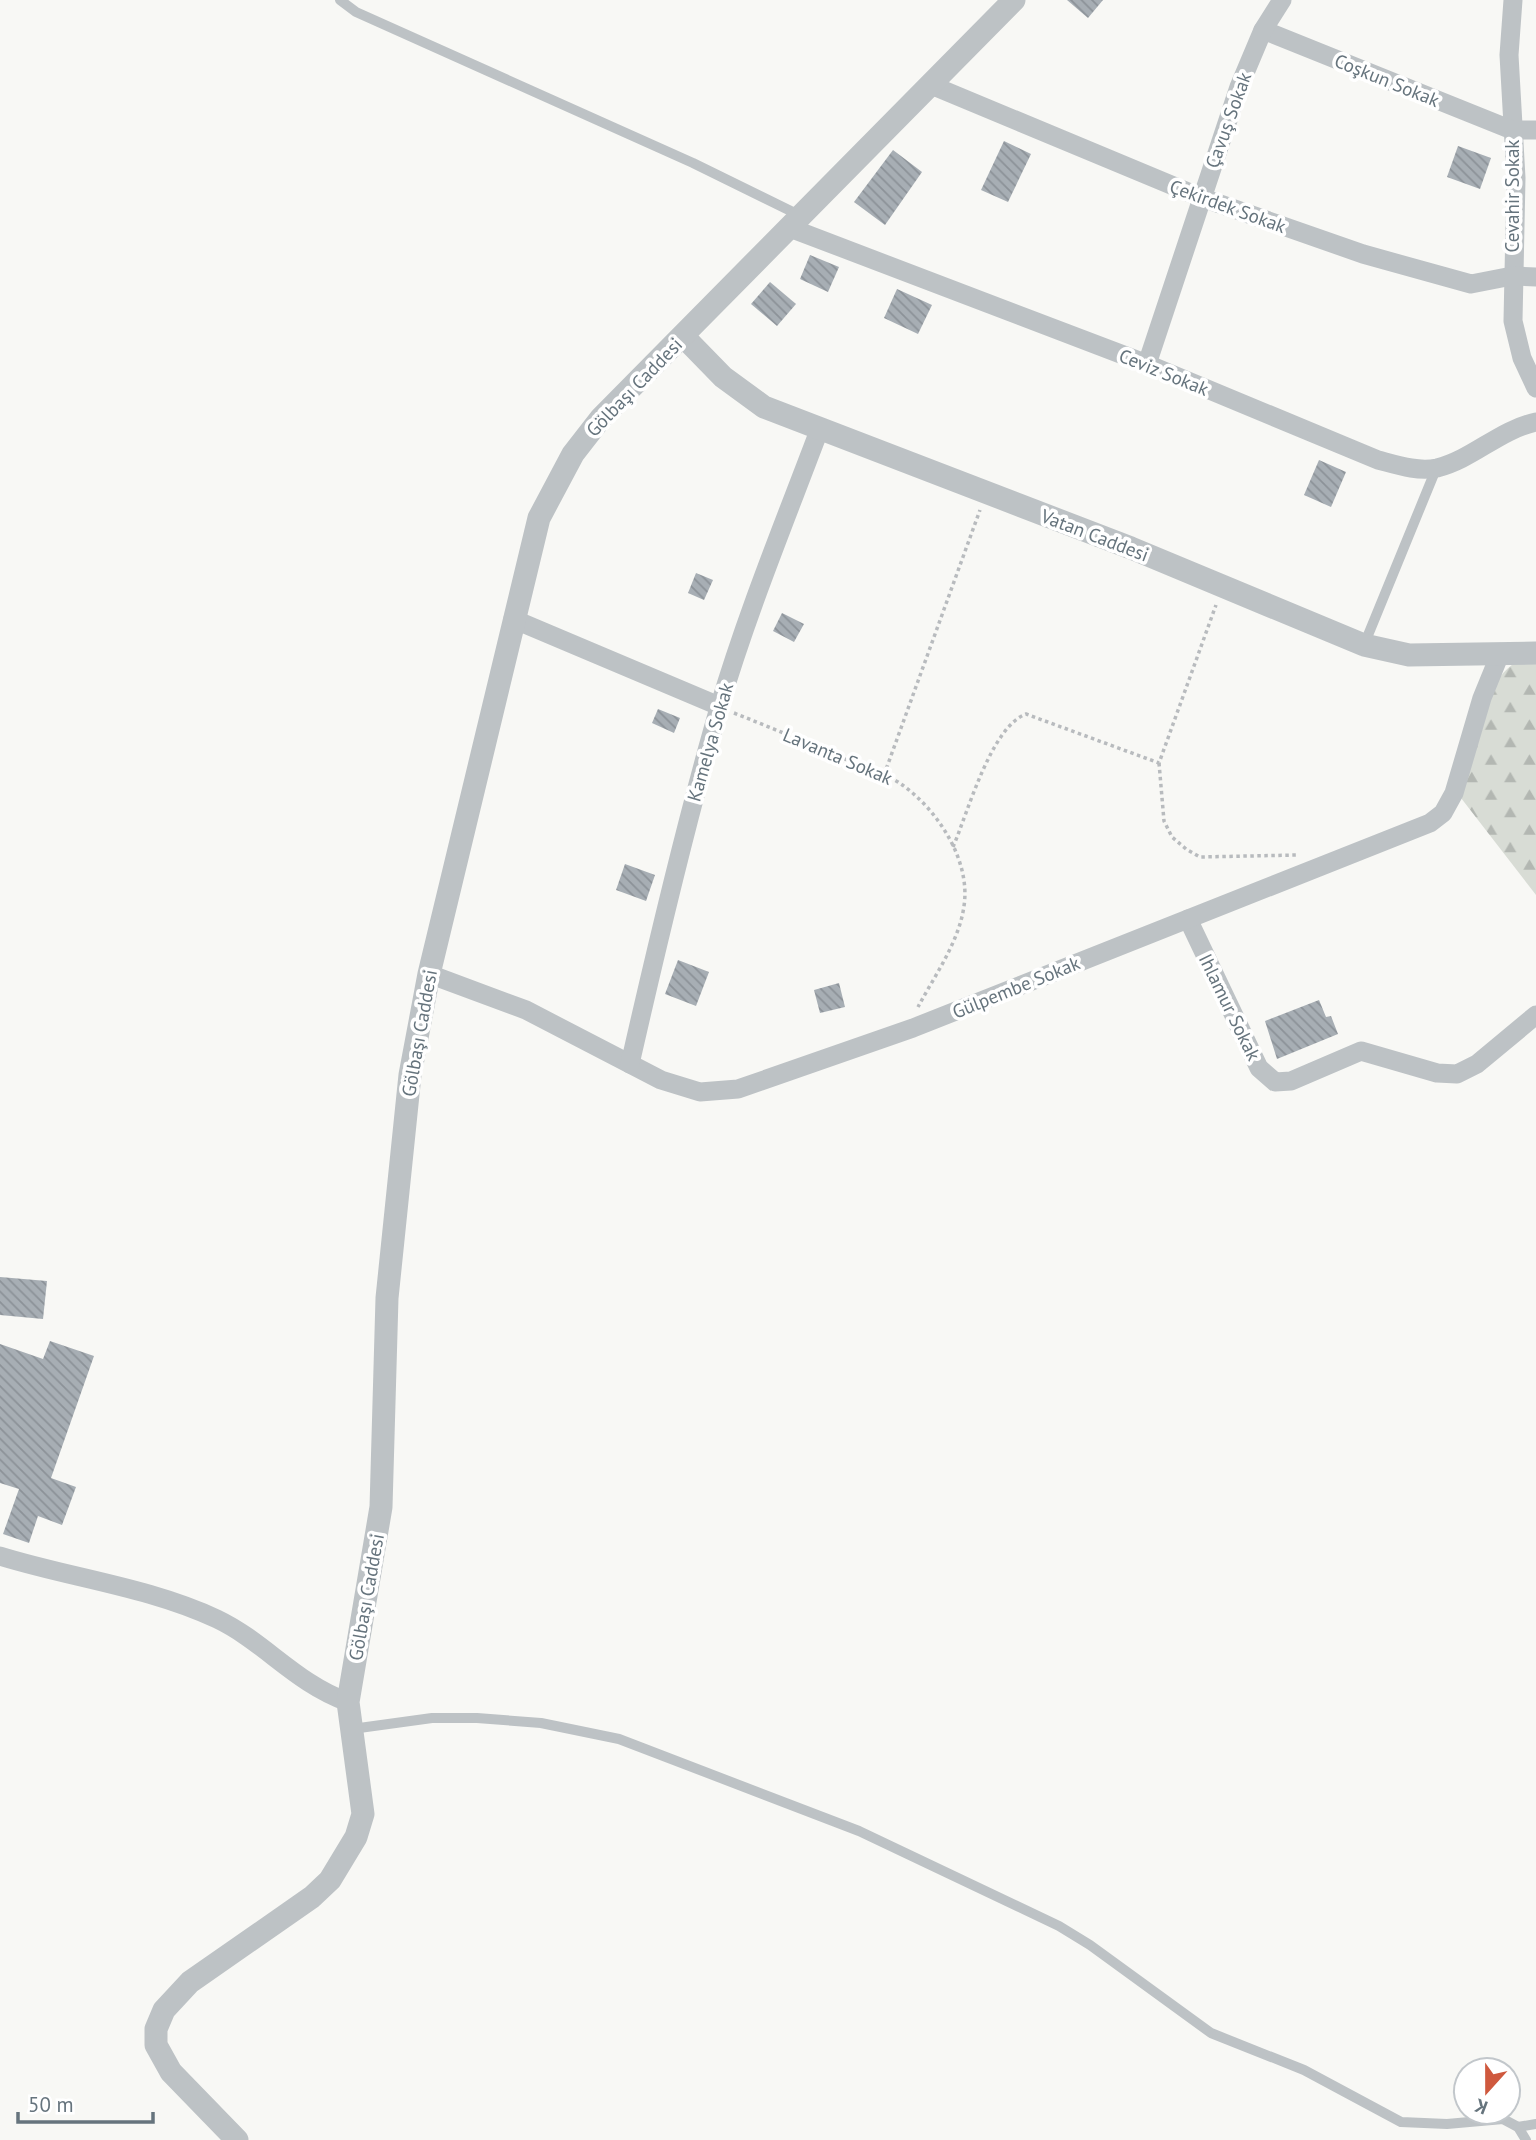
<svg xmlns="http://www.w3.org/2000/svg" width="1536" height="2140" font-family="'PT Sans',sans-serif">
<style>
.forest{fill:url(#forest-firs)}
.building{fill:url(#building-back-hatch)}
.lines{fill:none;stroke-linecap:round;stroke-linejoin:round}
.path{stroke:#b8bbbe;stroke-width:3.5;stroke-dasharray:3.5 3.5;stroke-linecap:butt}
.service{stroke:#bdc2c5;stroke-width:10}
.minor{stroke:#bdc2c5;stroke-width:19}
.tertiary{stroke:#bdc2c5;stroke-width:23}
.labels{text-anchor:middle;dominant-baseline:central;stroke-width:7;stroke-linejoin:round;paint-order:stroke}
.street-label{font-size:19px;fill:#66747d;stroke:#fff}
</style>
<defs>
<pattern id="forest-firs" width="22" height="20" patternUnits="userSpaceOnUse" patternTransform="scale(1.75)"><rect width="22" height="20" fill="#d8dcd5"/><path d="M5 1l3.5 6h-7zM16 11l3.5 6h-7z" fill="#b3b7b2"/></pattern>
<pattern id="building-back-hatch" width="6" height="6" patternUnits="userSpaceOnUse" patternTransform="scale(1.75)"><rect width="6" height="6" fill="#a7aeb4"/><path d="M-1 5l2 2M0 0l6 6M5-1l2 2" fill="none" stroke="#8c9298"/></pattern>
</defs>
<rect width="100%" height="100%" fill="#f8f8f5"/>
<path class="forest" d="M1518,661L1536,662V895L1461,798C1471,758 1480,681 1518,661Z"/>
<g class="building">
<path d="M1067,0H1103L1088,18Z"/>
<path d="M1004,141L1031,154L1008,202L981,190Z"/>
<path d="M1458,146L1491,158L1480,189L1447,177Z"/>
<path d="M893,150L922,172L885,225L854,202Z"/>
<path d="M810,255L839,267L828,292L800,279Z"/>
<path d="M770,282L796,304L777,326L751,304Z"/>
<path d="M897,289L932,305L918,334L884,318Z"/>
<path d="M1319,460L1346,472L1331,507L1304,495Z"/>
<path d="M696,573L713,580L704,600L688,593Z"/>
<path d="M782,613L804,624L794,642L773,631Z"/>
<path d="M658,709L680,718L674,733L652,723Z"/>
<path d="M625,864L655,875L646,901L616,890Z"/>
<path d="M678,960L709,972L696,1006L665,994Z"/>
<path d="M839,983L845,1007L820,1013L814,990Z"/>
<path d="M1319,1000L1326,1017L1331,1016L1338,1034L1277,1059L1265,1021Z"/>
<path d="M0,1277L47,1281L43,1319L0,1315Z"/>
<path d="M50,1341L94,1356L51,1478L76,1487L62,1525L38,1516L29,1543L3,1534L19,1489L0,1483V1344L43,1359Z"/>
</g>
<g class="lines">
<g class="path">
<path d="M734,713C772,728 810,744 847,760C865,767 885,773 901,784C937,809 971,860 964,906C959,942 935,975 918,1007"/>
<path d="M1159,763L1164,821L1172,837L1186,849L1200,857L1298,855"/>
<path d="M884,775L980,510"/>
<path d="M953,847C968,812 991,727 1026,714L1159,763L1216,605"/>
</g>
<g class="service">
<path d="M340,0L356,12L693,163L801,216"/>
<path d="M1364,645L1436,469"/>
<path d="M352,1729L432,1718H477L541,1723L619,1739L859,1831L1059,1926L1090,1945L1211,2033L1304,2070L1401,2122L1447,2124L1503,2119L1518,2127L1526,2140"/>
<path d="M1518,2127L1536,2124"/>
</g>
<g class="minor">
<path d="M1513,0L1509,55L1516,178L1513,321L1522,358L1536,388"/>
<path d="M1263,30L1512,130H1536"/>
<path d="M931,85L1200,197L1363,254L1471,284L1512,276L1536,277"/>
<path d="M790,228L1147,364L1378,460C1397,465 1418,472 1437,468C1473,459 1499,430 1536,422"/>
<path d="M1147,364L1239,87L1263,30L1282,0"/>
<path d="M513,619L719,706"/>
<path d="M1188,919L1259,1068L1275,1082L1291,1081L1361,1051L1437,1073L1457,1074L1477,1064L1536,1015"/>
<path d="M429,974L526,1010L661,1080L700,1092L738,1089L913,1028L1430,823L1443,813L1454,793L1482,698L1500,654"/>
<path d="M630,1064C657,945 685,826 719,708C747,613 785,521 820,428"/>
<path d="M0,1556C71,1578 149,1587 217,1619C265,1642 295,1683 348,1702"/>
</g>
<g class="tertiary">
<path d="M683,336L723,377L764,407L1131,548L1364,645L1409,655L1536,653"/>
<path d="M237,2140L171,2072L156,2045V2029L164,2010L190,1982L312,1897L330,1880L356,1837L363,1814L348,1702L381,1507L387,1298L410,1075L429,974L539,518L573,454L601,418L1014,0"/>
</g>
</g>
<g class="labels">
<g class="street-label">
<text transform="translate(1387 80) rotate(22)">Coşkun Sokak</text>
<text transform="translate(1228 120) rotate(-70)">Çavuş Sokak</text>
<text transform="translate(1512 196) rotate(-90)">Cevahir Sokak</text>
<text transform="translate(1228 206) rotate(20)">Çekirdek Sokak</text>
<text transform="translate(1164 372) rotate(22)">Ceviz Sokak</text>
<text transform="translate(634 387) rotate(-46)">Gölbaşı Caddesi</text>
<text transform="translate(1095 535) rotate(21)">Vatan Caddesi</text>
<text transform="translate(710 742) rotate(-74)">Kamelya Sokak</text>
<text transform="translate(838 756) rotate(23)">Lavanta Sokak</text>
<text transform="translate(1016 987) rotate(-22)">Gülpembe Sokak</text>
<text transform="translate(1230 1007) rotate(64)">Ihlamur Sokak</text>
<text transform="translate(419 1033) rotate(-80)">Gölbaşı Caddesi</text>
<text transform="translate(366 1597) rotate(-80)">Gölbaşı Caddesi</text>
</g>
</g>
<g transform="translate(1487 2091) rotate(201)"><circle r="33" fill="#ffffff" stroke="#c2c7cb" stroke-width="2"/>
<path d="M0-5L12 26L0 18L-12 26Z" fill="#cf593e"/>
<text y="-10" font-size="19" font-weight="bold" text-anchor="middle" fill="#66747d">K</text>
</g>
<path d="M18 2112v10h135v-10" fill="none" stroke="#66747d" stroke-width="3.5"/>
<text x="28" y="2112" font-size="21" fill="#66747d" stroke="#ffffff" stroke-width="5" paint-order="stroke">50 m</text>
</svg>
